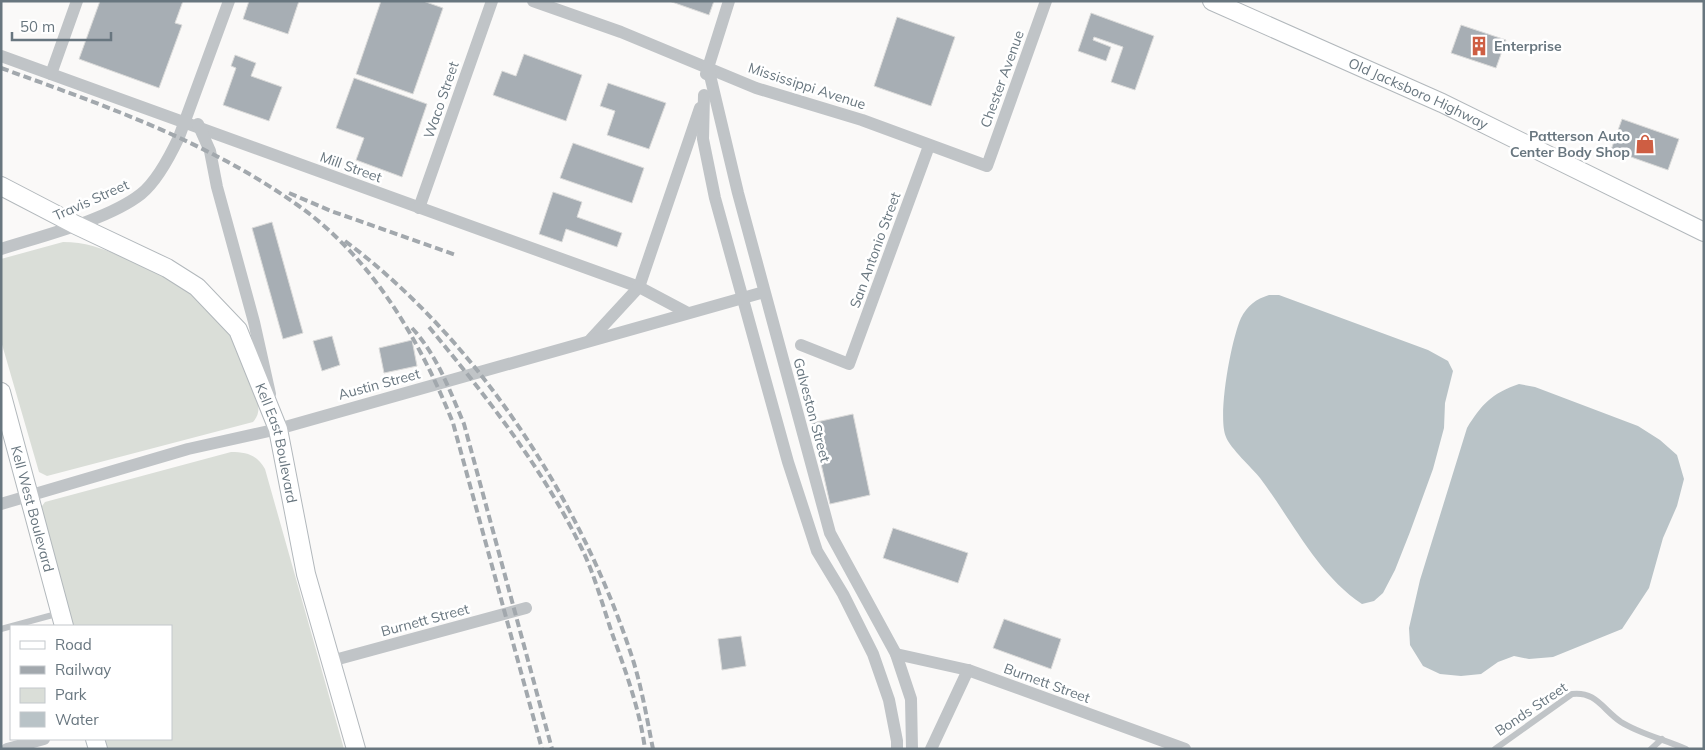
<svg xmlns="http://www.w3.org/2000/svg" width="1705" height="750" font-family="Mulish,sans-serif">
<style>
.green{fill:#daded8}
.water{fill:#b9c3c7}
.building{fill:#a7aeb4;stroke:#dbdbda}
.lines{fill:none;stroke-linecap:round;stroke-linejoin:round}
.secondary-casing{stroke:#b2b8bc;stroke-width:20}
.service{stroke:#c0c4c7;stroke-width:6}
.minor{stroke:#c0c4c7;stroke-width:12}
.secondary{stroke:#fff;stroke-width:18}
.rail{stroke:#a2a8ad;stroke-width:4;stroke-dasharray:8 4;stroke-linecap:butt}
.labels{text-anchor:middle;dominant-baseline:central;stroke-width:5;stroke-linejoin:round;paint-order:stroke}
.poi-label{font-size:14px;font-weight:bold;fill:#68767f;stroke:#fff;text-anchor:start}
.street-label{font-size:14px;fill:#68767f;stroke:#fff}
</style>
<rect width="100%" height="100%" fill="#faf9f8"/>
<g class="green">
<path d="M63,242C89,242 109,251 132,261C152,269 172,278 190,290C220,310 244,353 253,387C257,400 263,411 253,422L47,476L39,472L1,341V259Z"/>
<path d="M231,452C247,452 257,455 265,469L344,749H104L101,739H171V626H71L41,514L42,506L45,502Z"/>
</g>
<g class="water">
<path d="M1269,295H1279L1428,350L1448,361L1453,371L1445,403L1444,428L1433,469L1410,532L1395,570L1383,593L1374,601L1362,604C1317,574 1292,520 1260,478C1252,468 1230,448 1226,437C1217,417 1231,340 1241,318C1247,306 1256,299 1269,295Z"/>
<path d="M1519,384L1535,387L1638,426L1660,440L1677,455L1684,479L1677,506L1663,538L1649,588L1622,629L1553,657L1529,659L1514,656L1498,662L1481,674L1461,676L1440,674L1423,666L1410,645L1409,628L1420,580L1467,428C1481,405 1492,393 1519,384Z"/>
</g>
<g class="building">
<path d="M100,1H183L175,23L182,25L159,88L79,59Z"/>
<path d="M249,1H299L288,34L243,19Z"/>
<path d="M381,1H423L443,8L413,94L356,74Z"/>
<path d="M669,1H714L709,15Z"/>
<path d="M1091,13L1154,36L1135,90L1111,82L1123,47L1094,37L1093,40L1111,47L1106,61L1078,51Z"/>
<path d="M897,17L955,37L931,106L874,86Z"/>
<path d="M1461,25L1506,40L1496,68L1451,53Z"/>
<path d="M524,54L582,75L566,121L493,95L502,71L516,76Z"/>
<path d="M235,55L256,63L251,76L282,87L269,121L223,105L236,68L231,66Z"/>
<path d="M354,78L427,104L402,177L356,160L364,138L336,128Z"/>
<path d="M608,83L666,103L649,149L607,135L615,111L600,106Z"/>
<path d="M1622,119L1679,139L1668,170L1611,150Z"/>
<path d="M573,143L644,168L632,203L560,178Z"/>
<path d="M553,192L582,202L577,217L622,233L617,247L566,229L562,242L539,234Z"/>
<path d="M272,222L303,333L283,339L252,228Z"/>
<path d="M332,336L340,365L322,371L313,341Z"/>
<path d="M412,340L417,366L384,373L379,348Z"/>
<path d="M853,414L870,495L830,504L812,423Z"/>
<path d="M893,528L968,553L958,583L883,558Z"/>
<path d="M1004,619L1061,639L1051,669L993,648Z"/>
<path d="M741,636L746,666L722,670L718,639Z"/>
</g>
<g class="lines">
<defs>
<g id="secondary">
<path id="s1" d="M1212,1L1442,103L1704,232"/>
<path id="s2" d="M1,186L76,225L167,268L197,287L238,330L278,429L306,574L356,749"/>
<path id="s3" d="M1,392L64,626"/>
<path d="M95,739L98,749"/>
</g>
</defs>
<use href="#secondary" class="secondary-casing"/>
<g class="service">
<path d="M1,629L60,613"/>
<path d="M1495,749L1572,694C1596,691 1603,710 1621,722C1640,734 1666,740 1686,749"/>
<path d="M1651,749L1662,739"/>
</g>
<g class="minor">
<path d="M533,1L621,32L756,88L862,120L987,166L1046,1"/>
<path d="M1,56L639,287L688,313"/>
<path d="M708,67L738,193L830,533L896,654L911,699L912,749"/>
<path d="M51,74L77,1"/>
<path d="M706,74L729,1"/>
<path d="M704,95L703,139L715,198L788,462L817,551L843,594L873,654L889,700L897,741V749"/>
<path d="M198,124L210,151L217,187L254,322L270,394"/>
<path d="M419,208L492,1"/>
<path d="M1,249C41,236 108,220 141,194C156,182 171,154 179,137L229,1"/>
<path d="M591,339L639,287L700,108"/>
<path d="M801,345L849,364L929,146"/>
<path d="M1,504L188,449L278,429L764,292"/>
<path d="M896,654L968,670L1185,749"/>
<path d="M331,661L526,608"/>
<path d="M7,749L44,739"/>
<path d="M931,749L968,670"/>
</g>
<use href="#secondary" class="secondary"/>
<g class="rail">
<path d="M1,68C103,105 207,141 296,204C371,256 420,340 453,423L542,749"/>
<path d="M289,193L331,211L456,255"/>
<path d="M345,241C479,341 582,502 633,660C642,689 647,719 653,749"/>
<path d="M429,327C486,396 542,467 581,547C595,575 603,607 613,636C626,672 640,711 645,749"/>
<path d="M412,328C437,355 450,391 464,424L552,749"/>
</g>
</g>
<defs>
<symbol id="building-bare" viewBox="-9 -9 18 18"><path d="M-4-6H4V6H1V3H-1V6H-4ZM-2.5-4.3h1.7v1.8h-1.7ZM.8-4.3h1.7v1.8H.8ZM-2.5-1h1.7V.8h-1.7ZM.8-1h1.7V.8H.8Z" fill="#ce5e43" stroke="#fff" stroke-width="2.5" paint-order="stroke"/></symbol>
<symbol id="shop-bare" viewBox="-9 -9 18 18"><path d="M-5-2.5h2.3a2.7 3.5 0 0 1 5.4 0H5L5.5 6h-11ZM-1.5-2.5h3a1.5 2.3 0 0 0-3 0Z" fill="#ce5e43" stroke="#fff" stroke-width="2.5" paint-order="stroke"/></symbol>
</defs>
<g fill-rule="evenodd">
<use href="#building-bare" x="1465" y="32" width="28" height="28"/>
<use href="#shop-bare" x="1631" y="130" width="28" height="28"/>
</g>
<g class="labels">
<g class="poi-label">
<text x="1494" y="46">Enterprise</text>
<text x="1630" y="136" text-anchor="end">Patterson Auto<tspan x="1630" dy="16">Center Body Shop</tspan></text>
</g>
<g class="street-label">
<text transform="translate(1002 79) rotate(-70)">Chester Avenue</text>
<text transform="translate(807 86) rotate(18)">Mississippi Avenue</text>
<text stroke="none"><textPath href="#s1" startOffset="226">Old Jacksboro Highway</textPath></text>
<text transform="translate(441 100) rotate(-71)">Waco Street</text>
<text transform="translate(351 167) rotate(20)">Mill Street</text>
<text transform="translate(91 200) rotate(-24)">Travis Street</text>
<text transform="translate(875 250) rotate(-70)">San Antonio Street</text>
<text transform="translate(379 384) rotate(-15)">Austin Street</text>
<text transform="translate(812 410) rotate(75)">Galveston Street</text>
<text stroke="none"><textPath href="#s2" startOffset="400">Kell East Boulevard</textPath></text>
<text stroke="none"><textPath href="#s3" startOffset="121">Kell West Boulevard</textPath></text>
<text transform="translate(425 620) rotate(-15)">Burnett Street</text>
<text transform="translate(1047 683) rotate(20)">Burnett Street</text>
<text transform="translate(1531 709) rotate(-34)">Bonds Street</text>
</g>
</g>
<rect width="1705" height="750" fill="none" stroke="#68767f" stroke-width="5"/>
<rect x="10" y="625" width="162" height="115" fill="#ffffff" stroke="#c3c8cc"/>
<rect x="20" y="641" width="25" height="8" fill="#ffffff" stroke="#c3c8cc"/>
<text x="55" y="650" font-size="15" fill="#68767f">Road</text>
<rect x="20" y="666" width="25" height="8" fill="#a2a8ad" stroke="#c3c8cc"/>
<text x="55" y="675" font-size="15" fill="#68767f">Railway</text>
<rect x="20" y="688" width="25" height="15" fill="#daded8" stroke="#c3c8cc"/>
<text x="55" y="700" font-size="15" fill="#68767f">Park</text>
<rect x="20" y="712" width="25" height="15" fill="#b9c3c7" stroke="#c3c8cc"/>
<text x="55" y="725" font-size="15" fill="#68767f">Water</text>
<path d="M12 32v8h99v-8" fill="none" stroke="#68767f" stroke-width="2.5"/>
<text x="20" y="32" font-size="15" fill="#68767f" stroke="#ffffff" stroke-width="4" paint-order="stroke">50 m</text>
</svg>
